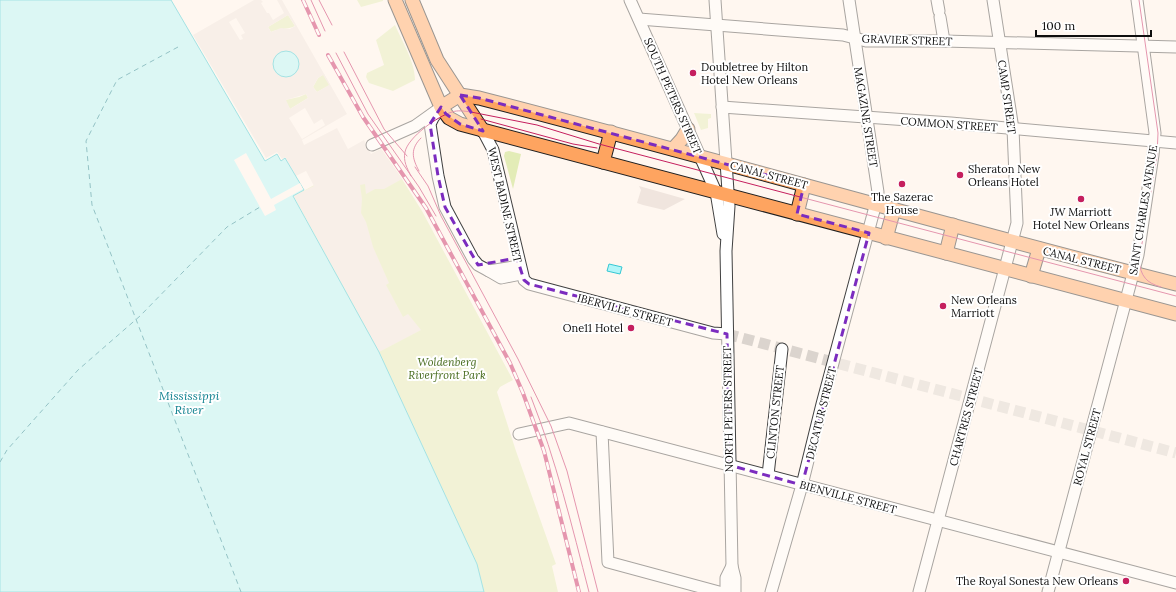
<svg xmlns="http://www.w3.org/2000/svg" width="1176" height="592" font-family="Lora,serif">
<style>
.green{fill:#e3ecb7}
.plaza{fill:#f0e5de;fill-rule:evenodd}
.water{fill:#b2f6f9;stroke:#35c8d3}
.pier{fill:#fff7f0}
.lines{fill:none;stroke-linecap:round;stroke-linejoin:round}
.ferry{stroke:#118290;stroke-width:1;stroke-dasharray:5 4;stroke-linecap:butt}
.minor-tunnel{stroke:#dbd4ce;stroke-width:11;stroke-dasharray:11 5.5;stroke-linecap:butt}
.minor-casing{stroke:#414141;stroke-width:13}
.major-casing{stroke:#1f1f1f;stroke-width:15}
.minor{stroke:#fff;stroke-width:11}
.major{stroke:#fea460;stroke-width:13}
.tram{stroke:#c51f5e;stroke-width:1}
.rail-casing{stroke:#c51f5e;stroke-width:4}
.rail{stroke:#fff;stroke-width:2.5;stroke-dasharray:8;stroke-linecap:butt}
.marked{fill:none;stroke:#7b2cbf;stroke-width:3;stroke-dasharray:8 5;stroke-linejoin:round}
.poi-dot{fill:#c51f5e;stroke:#fff;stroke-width:1.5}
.labels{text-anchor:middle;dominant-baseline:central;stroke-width:4;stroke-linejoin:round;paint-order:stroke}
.street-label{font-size:11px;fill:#0e0e0e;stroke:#fff}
.poi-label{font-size:11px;fill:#0e0e0e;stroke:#fff;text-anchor:start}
.park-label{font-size:11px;font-style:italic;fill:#456a1b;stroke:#fff}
.water-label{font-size:12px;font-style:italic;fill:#118290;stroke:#fff}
</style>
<rect width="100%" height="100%" fill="#fff7f0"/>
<g class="green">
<path d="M357,0H383V1L361,7Z"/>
<path d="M288,15L295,26C288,30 279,28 271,32L268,27Z"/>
<path d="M395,25C402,41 415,62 415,80L393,91L369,83L366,77L367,73L384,65L376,40Z"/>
<path d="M324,74L330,85L317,92L313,87L318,78Z"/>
<path d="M306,94L308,98L290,109L285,100L299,97Z"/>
<path d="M694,113L711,114V118L708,119V128L701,130Z"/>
<path d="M381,149L402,179L422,211L513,380L500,387L497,392L516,451L556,564L552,566L558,592H484L477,564L379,352L294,196Z"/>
<path d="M509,151L521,154L513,189L504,156L505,152Z"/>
</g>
<g class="plaza">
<path d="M254,0H261L263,2L261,3L267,13H269L273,20L284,13L277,0H282L347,114L302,140L304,145L337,128L348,149L364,140L371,154L381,149L402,179L384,189H375L366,194L365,184L360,185L362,199L361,213L366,222L373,247L389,283L386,285L403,317L408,314L421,330L379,352L294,196L314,186L306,171L296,176L285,157L282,159L277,152L266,158L193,35ZM288,15L295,26L290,29L281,28L271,32L268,27ZM236,18L245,33L241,35L243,39L240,40L229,22ZM323,75L329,85L317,92L313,87L318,78ZM306,94L308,98L290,109L286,100ZM305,108L314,124L322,119L325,125L302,139L289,118Z"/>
<path d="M639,186L685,199L664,210L643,205L637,203L641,190Z"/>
</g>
<g class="water">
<path d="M0,0H171L265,161L277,154L281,161L285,158L304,190L293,196L379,352L477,564L484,592H0Z"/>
<circle cx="286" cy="64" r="13"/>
<path d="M609,264L622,267L620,274L607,271Z"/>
</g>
<path class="pier" d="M246,153L271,199L300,183L303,189L274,205L276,210L265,216L234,160Z"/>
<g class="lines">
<g class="ferry">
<path d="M178,47L117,80L86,141L92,205L241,592"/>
<path d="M0,462L7,450L78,370L140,316L227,227L260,207"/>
</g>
<path class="minor-tunnel" d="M727,334L1176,453"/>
<defs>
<g id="minor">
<path d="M630,0L716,192L723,234"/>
<path d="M715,0L729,206L726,251L732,566L735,578V592"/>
<path d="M937,0L939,11"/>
<path d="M940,17L944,41"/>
<path d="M639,19L843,35L866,41H944L1176,47"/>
<path d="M441,107L433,118L430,124L438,176L445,207L473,259L478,265L489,271L519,266"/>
<path d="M722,107L951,123L1176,143"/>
<path d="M483,131L493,150L524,280L529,284L713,333L727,334"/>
<path d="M372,145L415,126L436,111"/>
<path d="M489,271L501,278L521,274"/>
<path d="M602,432L608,562L719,592"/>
<path d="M519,434L569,423L1176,583"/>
<path d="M768,475L782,349"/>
<path d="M726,592V578L732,566"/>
<path d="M771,592L802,485L822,404L876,203L878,192L849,0"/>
<path d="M919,592L1017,223L1013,129L993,0"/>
<path d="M1048,592L1138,255L1153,155L1155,133L1137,0"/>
</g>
<g id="major">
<path d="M395,0L441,107L449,118L460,124L1176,314"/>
<path d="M412,0L437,60L483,131"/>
<path d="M441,107L460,95L479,98C712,158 943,225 1176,284"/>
<path d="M673,149L682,139L688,129"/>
<path d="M603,162L611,132"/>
<path d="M797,214L804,185"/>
<path d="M886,238L894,209"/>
<path d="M946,253L953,225"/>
<path d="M1031,276L1039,249"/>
</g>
</defs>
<use href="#minor" class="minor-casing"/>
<use href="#major" class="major-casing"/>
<use href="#minor" class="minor"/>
<use href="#major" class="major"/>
<g class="tram">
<path d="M311,0L325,31"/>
<path d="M319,0L332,25"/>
<path d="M1139,0L1158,133L1157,156L1139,261C1141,276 1146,283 1161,287"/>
<path d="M344,52L384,129L407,156"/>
<path d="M336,53L368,114L419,187L436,216"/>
<path d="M481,119L573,144L597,148"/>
<path d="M415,167L428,186L441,216L518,359L551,426L567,471L598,592"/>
<path d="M419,171C412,158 410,149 421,138"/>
<path d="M411,176C407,168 403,161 405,152C408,137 438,116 452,112C458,110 464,111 471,112L537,125L599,144L1176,296"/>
<path d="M531,397C556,460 572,526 589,592"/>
</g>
<defs>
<g id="rail">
<path d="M303,0L319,35"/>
<path d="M328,55L363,117L426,208L510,363L523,393L544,451L579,592"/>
</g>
</defs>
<use href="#rail" class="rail-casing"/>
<use href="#rail" class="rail"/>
</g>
<path d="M0 0H1176V592H0ZM460,95L479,98L804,185L797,214L869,233L802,485L729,465L727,334L529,284L524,280L517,258L478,265L445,207L438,176L430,124L441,107L446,114L460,124L483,131Z" fill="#fff7f0" fill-opacity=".55" fill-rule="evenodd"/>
<path class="marked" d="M460,95L479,98L804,185L797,214L869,233L802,485L729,465L727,334L529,284L524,280L517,258L478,265L445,207L438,176L430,124L441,107L446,114L460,124L483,131Z"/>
<g class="poi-dot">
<circle cx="693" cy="73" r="4"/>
<circle cx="960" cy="175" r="4"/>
<circle cx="902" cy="184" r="4"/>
<circle cx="1081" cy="199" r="4"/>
<circle cx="943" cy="306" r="4"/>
<circle cx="631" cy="328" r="4"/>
<circle cx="1126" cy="581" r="4"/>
</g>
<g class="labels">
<g class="street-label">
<text transform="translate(907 40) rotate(2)">GRAVIER STREET</text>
<text transform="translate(673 96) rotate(66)">SOUTH PETERS STREET</text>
<text transform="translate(1007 97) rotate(82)">CAMP STREET</text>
<text transform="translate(866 117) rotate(81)">MAGAZINE STREET</text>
<text transform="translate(949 124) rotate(4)">COMMON STREET</text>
<text transform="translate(769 175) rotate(15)">CANAL STREET</text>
<text transform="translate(505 205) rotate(77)">WEST BADINE STREET</text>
<text transform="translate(1143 210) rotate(-81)">SAINT CHARLES AVENUE</text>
<text transform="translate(1082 260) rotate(14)">CANAL STREET</text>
<text transform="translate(625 310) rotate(15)">IBERVILLE STREET</text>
<text transform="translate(728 409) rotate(-91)">NORTH PETERS STREET</text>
<text transform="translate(775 412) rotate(-84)">CLINTON STREET</text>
<text transform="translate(821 413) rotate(-76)">DECATUR STREET</text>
<text transform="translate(966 417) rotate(-75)">CHARTRES STREET</text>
<text transform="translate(1087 447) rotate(-75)">ROYAL STREET</text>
<text transform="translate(848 497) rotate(15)">BIENVILLE STREET</text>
</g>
<g class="poi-label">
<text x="701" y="67">Doubletree by Hilton<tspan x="701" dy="13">Hotel New Orleans</tspan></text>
<text x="968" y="169">Sheraton New<tspan x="968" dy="13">Orleans Hotel</tspan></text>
<text x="902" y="197" text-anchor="middle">The Sazerac<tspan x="902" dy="13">House</tspan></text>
<text x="1081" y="212" text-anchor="middle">JW Marriott<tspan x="1081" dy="13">Hotel New Orleans</tspan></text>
<text x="951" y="300">New Orleans<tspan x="951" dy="13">Marriott</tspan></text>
<text x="623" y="328" text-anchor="end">One11 Hotel</text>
<text x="1118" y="581" text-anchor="end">The Royal Sonesta New Orleans</text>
</g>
<g class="park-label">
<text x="447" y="362">Woldenberg<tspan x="447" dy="13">Riverfront Park</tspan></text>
</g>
<g class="water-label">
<text x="189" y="395">Mississippi<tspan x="189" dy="14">River</tspan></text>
</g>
</g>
<path d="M1036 30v6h115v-6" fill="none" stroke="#0e0e0e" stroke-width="2"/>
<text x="1042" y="30" font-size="12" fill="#0e0e0e" stroke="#ffffff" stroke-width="3" paint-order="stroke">100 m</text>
</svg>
